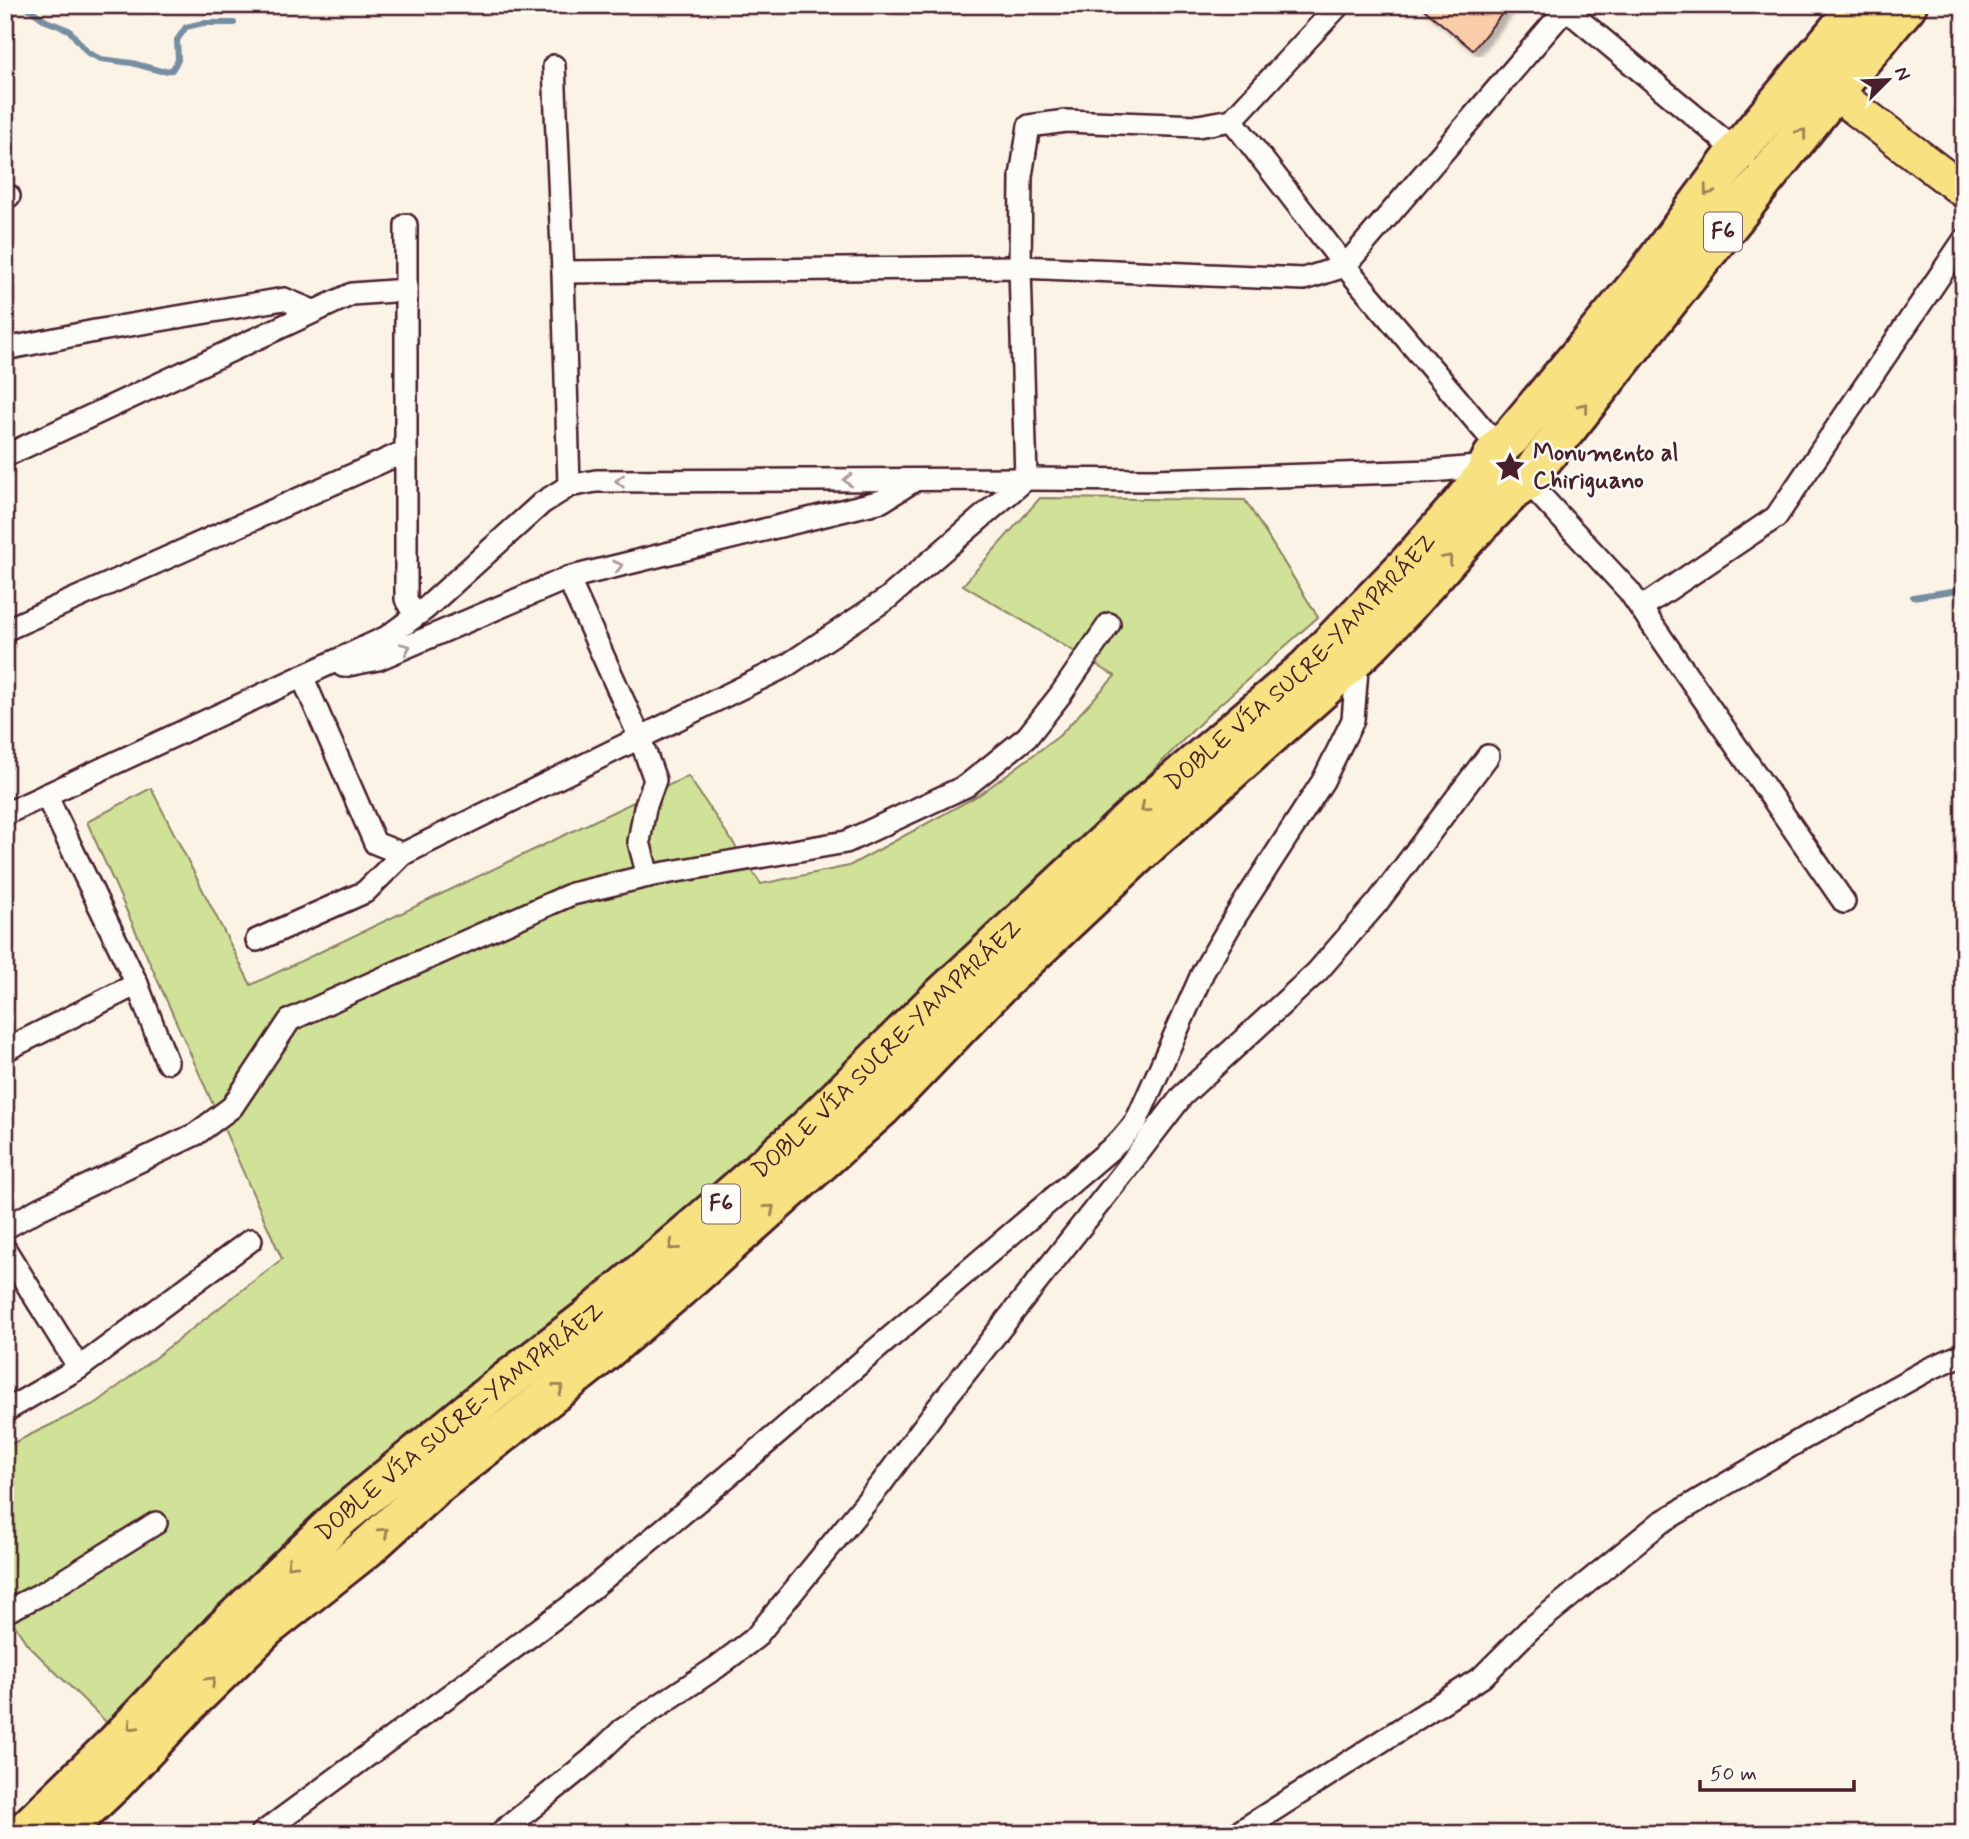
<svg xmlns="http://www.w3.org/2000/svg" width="1969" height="1839" font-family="Mynerve,sans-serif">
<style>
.green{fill:#cfe297;stroke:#8c8061;stroke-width:2}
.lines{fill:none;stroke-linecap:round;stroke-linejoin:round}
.stream{stroke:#758ea2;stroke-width:6}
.building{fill:#f9cda8;stroke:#4a1f2b;stroke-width:2;filter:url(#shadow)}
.street-casing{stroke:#4a1f2b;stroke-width:26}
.primary-casing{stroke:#4a1f2b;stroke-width:38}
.highway-casing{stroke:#4a1f2b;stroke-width:44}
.street{stroke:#fdfcf7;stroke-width:21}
.primary{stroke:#f8e181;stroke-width:33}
.highway{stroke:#f8e181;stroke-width:38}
.oneway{stroke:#a18056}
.oneway2{stroke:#ac999b}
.labels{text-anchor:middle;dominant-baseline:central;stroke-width:5;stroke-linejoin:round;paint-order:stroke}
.shield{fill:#fdfcf7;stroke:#806168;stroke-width:2}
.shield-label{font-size:23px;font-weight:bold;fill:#4a1f2b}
.poi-label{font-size:24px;font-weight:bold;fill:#4a1f2b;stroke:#fdfcf7;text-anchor:start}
.street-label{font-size:24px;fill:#4a1f2b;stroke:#fdfcf7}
</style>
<defs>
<filter id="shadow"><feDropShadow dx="6" dy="6" stdDeviation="2" flood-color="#0004"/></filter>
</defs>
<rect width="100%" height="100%" fill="#fcf3e7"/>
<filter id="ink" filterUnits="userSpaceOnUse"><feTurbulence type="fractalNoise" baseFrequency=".0143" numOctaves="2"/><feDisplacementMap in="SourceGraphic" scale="14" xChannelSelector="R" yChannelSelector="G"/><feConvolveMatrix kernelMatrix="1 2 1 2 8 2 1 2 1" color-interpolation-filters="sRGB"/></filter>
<g filter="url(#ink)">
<path class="green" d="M1040,498L1245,500L1318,617L1210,713L1098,826L963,975L108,1724L27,1644L5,1610V1447L98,1402L282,1259L87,822L151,788L251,985L688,776L761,884L849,866L979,795L1059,736L1115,676L963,585Z"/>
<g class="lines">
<g class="stream">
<path d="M24,5L46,21L69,30L88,53L101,59L132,63L161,71L172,70L178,60L177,40L186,27L203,23H234"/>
<path d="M1913,597L1964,589"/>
</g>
</g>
<path class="building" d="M1419,5H1509L1473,50Z"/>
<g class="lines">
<defs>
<g id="street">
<path d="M1566,9L1745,158"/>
<path d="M554,66L563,272L569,486"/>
<path d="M1232,120L1345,266L1499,448"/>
<path d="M5,194L9,196"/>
<path d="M406,225V599L415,616"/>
<path d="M563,272L1020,267L1304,279L1345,266L1569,5"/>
<path d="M5,349L95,331L284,299L313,311"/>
<path d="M5,456L352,294L406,290"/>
<path d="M1527,481L1629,591L1844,902"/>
<path d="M568,578L640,738L655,780L645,808L639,842L648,876"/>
<path d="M1641,608L1776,517L1964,240"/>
<path d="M5,630L406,451"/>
<path d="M343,666L378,659L568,578L882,501L915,480"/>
<path d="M302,676L375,843L403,854L786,666L888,598L1026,479L1020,267L1021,176L1029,126L1066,121L1198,126L1232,120L1339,5"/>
<path d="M46,795L137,984L167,1062"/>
<path d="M5,814L387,637L425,609L542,503L569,486L596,481L1026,479L1153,480L1432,471L1487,466"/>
<path d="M257,940L365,892L403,854"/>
<path d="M5,1050L137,984"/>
<path d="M5,1228L39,1209L196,1134L232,1107L290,1020L325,1004L572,894L648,876L846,842L966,786L1027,737L1061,694L1109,624"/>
<path d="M5,1249L79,1368"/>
<path d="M5,1411L79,1368L251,1240"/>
<path d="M5,1612L45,1592L156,1523"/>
<path d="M261,1834L568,1608L728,1476L1120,1141L1136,1122L1203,972L1235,917L1323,781L1353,720L1358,657"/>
<path d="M499,1834L591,1760L622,1730L717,1667L755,1638L881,1484L936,1410L1120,1177L1182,1096L1317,972L1377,903L1488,756"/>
<path d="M1236,1834L1482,1677L1530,1629L1660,1523L1804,1438L1929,1369L1964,1354"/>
</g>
<path id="primary" d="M1816,76L1834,92L1964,191"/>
<g id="highway">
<path id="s1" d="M22,1834L115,1744L223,1630L342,1516L489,1395L590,1317L701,1222L804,1132L931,1006L1133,817L1306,669L1410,562L1459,507L1487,472C1489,457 1500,446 1511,437L1643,279L1737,152L1859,5"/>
<path d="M60,1834L114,1783L192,1700L267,1627L368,1547L435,1486L590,1364L690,1279L882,1107L1002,982L1153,840L1329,683L1368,646L1403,610L1469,535L1512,491L1527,481L1541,461L1834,92L1907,5"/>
</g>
</defs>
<use href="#street" class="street-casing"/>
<use href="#primary" class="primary-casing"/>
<use href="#highway" class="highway-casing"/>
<use href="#street" class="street"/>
<use href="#primary" class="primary"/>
<use href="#highway" class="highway"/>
</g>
<defs><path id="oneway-chevron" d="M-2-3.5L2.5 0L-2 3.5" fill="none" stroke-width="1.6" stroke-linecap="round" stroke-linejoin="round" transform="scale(1.75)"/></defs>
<g class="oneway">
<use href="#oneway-chevron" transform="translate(1802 133) rotate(-52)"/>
<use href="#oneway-chevron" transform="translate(1708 191) rotate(126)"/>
<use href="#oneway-chevron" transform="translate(1584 407) rotate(-51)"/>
<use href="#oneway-chevron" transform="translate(1448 559) rotate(-49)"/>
<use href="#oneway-chevron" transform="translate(1145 808) rotate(139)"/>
<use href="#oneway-chevron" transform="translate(770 1209) rotate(-41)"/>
<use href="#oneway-chevron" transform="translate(673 1246) rotate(140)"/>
<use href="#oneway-chevron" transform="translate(559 1388) rotate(-38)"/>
<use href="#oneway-chevron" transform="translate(384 1532) rotate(-42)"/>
<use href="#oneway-chevron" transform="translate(291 1564) rotate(136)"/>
<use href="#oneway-chevron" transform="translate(211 1681) rotate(-44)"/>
<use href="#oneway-chevron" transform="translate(132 1726) rotate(133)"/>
</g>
<g class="oneway2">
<use href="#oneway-chevron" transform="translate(848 480) rotate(180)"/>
<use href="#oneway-chevron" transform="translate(620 481) rotate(-179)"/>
<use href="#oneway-chevron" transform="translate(618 566) rotate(-14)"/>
<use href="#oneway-chevron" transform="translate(406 648) rotate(-23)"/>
</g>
</g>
<defs>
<symbol id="sight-bare" viewBox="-9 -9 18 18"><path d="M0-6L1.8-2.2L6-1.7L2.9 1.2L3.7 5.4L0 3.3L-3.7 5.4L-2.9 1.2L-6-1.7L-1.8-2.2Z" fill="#4a1f2b" stroke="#fdfcf7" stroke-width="2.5" paint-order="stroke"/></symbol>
</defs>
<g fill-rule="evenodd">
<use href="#sight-bare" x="1488" y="445" width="44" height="44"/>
</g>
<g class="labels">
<g class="shield">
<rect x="1704" y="212.5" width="38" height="39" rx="5"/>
<rect x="702" y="1184.5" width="38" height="39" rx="5"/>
</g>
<g class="shield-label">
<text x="1723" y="232">F6</text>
<text x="721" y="1204">F6</text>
</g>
<g class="poi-label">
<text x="1533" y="453">Monumento al<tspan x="1533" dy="28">Chiriguano</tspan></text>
</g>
<g class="street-label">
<text stroke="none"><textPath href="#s1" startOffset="1736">DOBLE VÍA SUCRE-YAMPARÁEZ</textPath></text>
<text stroke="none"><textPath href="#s1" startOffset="1169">DOBLE VÍA SUCRE-YAMPARÁEZ</textPath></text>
<text stroke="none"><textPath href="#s1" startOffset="602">DOBLE VÍA SUCRE-YAMPARÁEZ</textPath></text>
</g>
</g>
<rect width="1969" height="1839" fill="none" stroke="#fdfcf7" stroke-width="28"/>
<rect x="14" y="14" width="1941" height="1811" fill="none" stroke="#4a1f2b" stroke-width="2.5" filter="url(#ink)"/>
<g transform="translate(1888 80) rotate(66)" stroke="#fdfcf7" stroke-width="5" paint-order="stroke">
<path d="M0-5L12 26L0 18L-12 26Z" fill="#4a1f2b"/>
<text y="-10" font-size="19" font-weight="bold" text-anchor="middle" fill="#4a1f2b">N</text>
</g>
<path d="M1700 1780v10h154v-10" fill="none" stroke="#4a1f2b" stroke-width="3.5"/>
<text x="1710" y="1780" font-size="21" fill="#4a1f2b" stroke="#fdfcf7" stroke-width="5" paint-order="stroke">50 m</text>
</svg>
